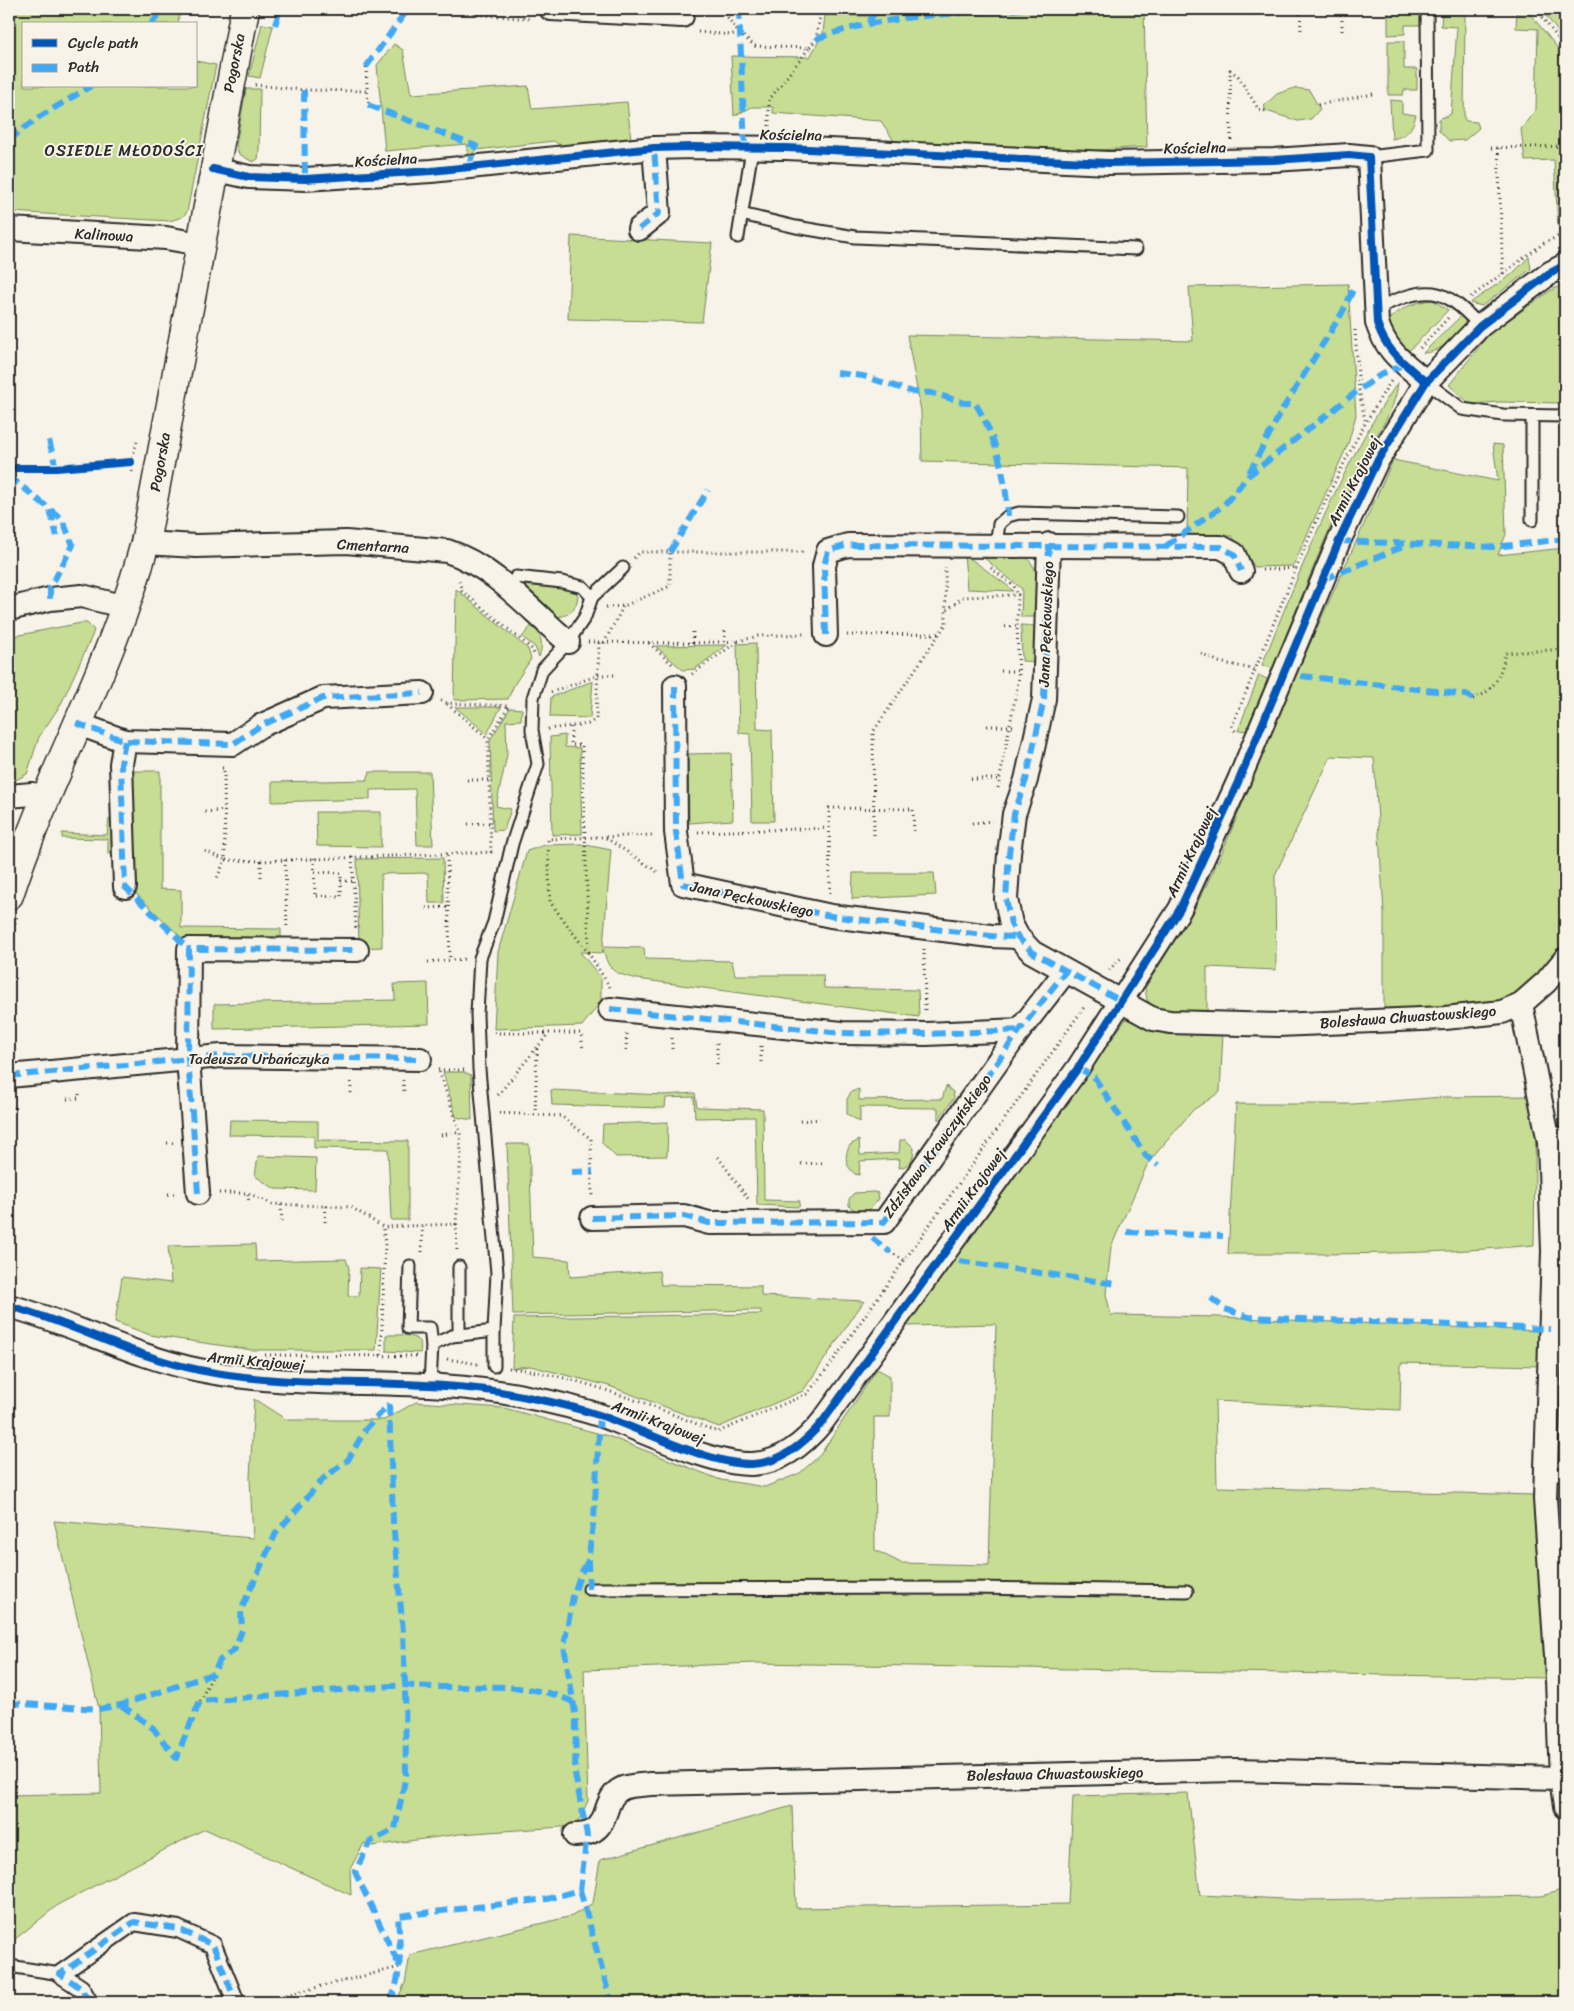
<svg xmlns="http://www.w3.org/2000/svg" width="1574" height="2011" font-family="Sriracha,sans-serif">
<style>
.green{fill:#c6dd93;stroke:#78845f}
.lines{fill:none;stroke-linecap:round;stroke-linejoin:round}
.service-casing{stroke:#2b2b2b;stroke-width:15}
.pedestrian-casing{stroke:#2b2b2b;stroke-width:20}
.minor-casing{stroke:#2b2b2b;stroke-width:26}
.tertiary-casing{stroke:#2b2b2b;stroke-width:31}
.path{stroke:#2b2b2b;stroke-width:3;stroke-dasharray:1 4;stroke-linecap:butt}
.service{stroke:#f7f3e8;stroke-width:11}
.pedestrian{stroke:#f7f3e8;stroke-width:16}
.minor{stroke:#f7f3e8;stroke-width:22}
.tertiary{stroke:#f7f3e8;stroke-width:28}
.quiet{stroke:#3fa9f5;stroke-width:6;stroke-dasharray:12 6;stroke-linecap:butt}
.cycleway-casing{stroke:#f7f3e8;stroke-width:11}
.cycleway{stroke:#0057b8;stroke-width:8}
.labels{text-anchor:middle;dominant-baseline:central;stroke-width:4;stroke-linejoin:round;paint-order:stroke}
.street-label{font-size:15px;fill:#2b2b2b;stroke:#f7f3e8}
.neighbourhood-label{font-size:16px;letter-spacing:1px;fill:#2b2b2b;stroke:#f7f3e8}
</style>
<rect width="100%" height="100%" fill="#f7f3e8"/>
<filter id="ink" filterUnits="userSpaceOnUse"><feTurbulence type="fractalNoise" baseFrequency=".02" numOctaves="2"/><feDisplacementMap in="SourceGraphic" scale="10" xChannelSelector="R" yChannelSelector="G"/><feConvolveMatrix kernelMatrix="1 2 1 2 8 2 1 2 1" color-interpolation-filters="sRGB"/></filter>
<g filter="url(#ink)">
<g class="green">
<path d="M9,9H180L178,24H24V86H196V61L216,65L187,212L182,217L170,221L9,212Z"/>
<path d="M1015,9H1144L1147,147L1067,152L894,141L881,121L773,113V107H752L734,116L731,56L810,57L823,33L825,15L868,16Z"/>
<path d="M1388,9H1419L1421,11L1420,25H1405V34L1388,35Z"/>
<path d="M1442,9H1480L1465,11L1464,118L1466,121L1477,122L1479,128L1465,140L1449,141L1439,130V119L1451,114L1457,27L1441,26Z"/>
<path d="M1517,9H1526L1565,57V224L1558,226L1554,160L1525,161L1521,129L1536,109L1538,29L1516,28Z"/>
<path d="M1541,9H1552L1565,26V41Z"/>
<path d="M262,24L273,26L260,78L249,76Z"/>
<path d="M1388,41H1404V69H1417V90H1404L1403,95H1388Z"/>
<path d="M394,44L403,50L411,94L528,86L532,109L627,102L631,140L564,148L554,141L476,150L469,158L467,144L385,151L377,65Z"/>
<path d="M1294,88L1309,90L1320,109L1311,119L1298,121L1266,111L1264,106L1277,94Z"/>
<path d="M246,89H260L259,150L258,159L253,162L239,154L236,145Z"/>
<path d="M1390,100L1402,101V113L1416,115C1412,130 1407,136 1392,139Z"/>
<path d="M571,236L712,243L702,322L568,319Z"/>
<path d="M1529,257L1531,269L1482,306L1470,303L1512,274Z"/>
<path d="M1565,283V403L1500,402L1470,404L1449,385L1490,333L1550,291Z"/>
<path d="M1348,284L1356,415L1348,444L1293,566L1255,567L1232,536L1187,535L1188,468L922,461L921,411L907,335L1193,341L1189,287Z"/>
<path d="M1433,300L1448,310L1408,352L1396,342L1388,320C1403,307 1414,302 1433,300Z"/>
<path d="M1462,315L1466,323C1453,336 1442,353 1423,353Z"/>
<path d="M1398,382C1396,413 1371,441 1358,468C1325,533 1300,602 1273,669L1262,665C1301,569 1339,468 1398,382Z"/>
<path d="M1493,444L1503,445L1506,534L1498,555L1565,548L1564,948L1545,973L1510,1002L1454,1008L1384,1011V913L1374,758L1331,756L1275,875L1276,970L1207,967V1011H1168L1153,1008L1147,1000L1145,988L1194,910L1221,855L1298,670L1393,460L1498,481Z"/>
<path d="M978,553L1024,556C1043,568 1038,598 1039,617H1021L1022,589Z"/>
<path d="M964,554L1008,586L1013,591L967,589Z"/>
<path d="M505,579L572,589L578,595C577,609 569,617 555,617Z"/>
<path d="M456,589L528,649L531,659L514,685L508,699L454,700Z"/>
<path d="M81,623H87L94,630L92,636L61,704L39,737L27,774L9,784V637Z"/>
<path d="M533,624C541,635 544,644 539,657L535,647L522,637Z"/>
<path d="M1021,625L1036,626L1037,662L1022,661Z"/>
<path d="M756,643L757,729L772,730L774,821H752L750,734L739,733L737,644Z"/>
<path d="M727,645L695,669L683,670L655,646Z"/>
<path d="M1259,675L1274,683L1248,730L1238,731Z"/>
<path d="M593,681L590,718L550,717L551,697Z"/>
<path d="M455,707H501L487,734Z"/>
<path d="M510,708L522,709L521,720L506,721L507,755L496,806L511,809L504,830L493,831L490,740Z"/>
<path d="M565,735V747L580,748L582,834L552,835L550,737Z"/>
<path d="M731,753L733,820L689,823L688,754Z"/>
<path d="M130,771H160V889L181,890V928L281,929V940L183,939L129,887Z"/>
<path d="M370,772H430L433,845H417L415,789L370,790V799L272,802V782L367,780Z"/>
<path d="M316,812H381V847L317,846Z"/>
<path d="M109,819L113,821L115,849L108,855V839L62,838V833L107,835Z"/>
<path d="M581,844L611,850L603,947L644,948L645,959L732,961L735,975H823L824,988L918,990L919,1017L637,979C615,973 609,973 603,949L602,953L580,952L601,978V1002L582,1026L494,1029L498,952L527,851L545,845Z"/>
<path d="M443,858L444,903H429L428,873L381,874L382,947L359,948L357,859Z"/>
<path d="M853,873H934L936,895L852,899Z"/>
<path d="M428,983L429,1024L214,1029V1004L395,1000L394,984Z"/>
<path d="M1126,1019L1158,1031L1223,1032L1220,1092L1193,1110L1148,1163L1111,1247L1106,1294L1111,1315L1220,1317L1540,1331L1542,1366L1401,1363L1400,1410L1215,1401L1217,1487L1536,1495L1547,1678L756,1663L584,1670L588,1801L576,1826L460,1834L372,1846L364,1843L350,1869L351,1895L205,1829L59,1904L9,1944V1795L101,1793L99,1709L54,1521L253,1538L250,1478L254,1399L287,1420H384L416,1402L504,1408L608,1436L721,1480L765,1487L800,1473L820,1455L877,1369L890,1376V1417H874L875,1550L901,1563L989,1565L996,1324L906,1326Z"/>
<path d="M443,1072H463L471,1075L472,1120L456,1117Z"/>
<path d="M946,1086L953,1092L954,1098L938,1120V1108L860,1107V1122L847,1114V1099L851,1092L859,1089V1100L942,1099Z"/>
<path d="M551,1090L664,1095L695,1093L697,1107L763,1109L764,1200L800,1201L799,1207L757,1205L755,1117L695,1118L694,1097L666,1098L665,1108L552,1105Z"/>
<path d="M1536,1096L1534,1245C1433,1255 1330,1254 1228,1254L1236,1104H1353L1443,1097Z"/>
<path d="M230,1120L318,1121V1140L408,1141V1220H391L388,1149L314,1148V1136L229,1135Z"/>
<path d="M668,1122L667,1156L616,1157L602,1143L603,1124Z"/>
<path d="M859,1140L860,1155L899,1153L900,1140H906L914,1148C914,1159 910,1166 899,1168L900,1159L860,1161L859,1175L855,1174C845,1166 844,1156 850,1145Z"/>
<path d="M507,1144H529L533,1257L569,1260L570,1277L659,1271L661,1285L761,1286V1296L864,1301L803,1391L719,1427L609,1386L530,1366L512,1368L514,1318L761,1314V1310L513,1315Z"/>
<path d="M258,1156L316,1158L315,1190L275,1189L255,1176Z"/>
<path d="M874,1192L878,1193L879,1199L869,1210L857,1212L849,1206V1199L854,1193Z"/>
<path d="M255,1244L256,1261L346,1259L349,1268L348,1296H359L360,1268L381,1269L376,1350H252L150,1335L115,1322L122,1277L171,1283L168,1246Z"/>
<path d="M386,1335C400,1335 425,1332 420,1353L386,1351Z"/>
<path d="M1188,1793L1200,1895L1305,1900L1542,1896L1565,1889V2002H396L405,1983L410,1955L572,1916L593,1903L600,1860L792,1806L796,1908L1068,1904L1073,1796Z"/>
</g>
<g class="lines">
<defs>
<g id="service">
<path d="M1369,157L1428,150L1427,9"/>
<path d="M741,214L796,227L855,237L1136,249"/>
<path d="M738,237L752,149"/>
<path d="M1377,308C1428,286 1441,284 1480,326"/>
<path d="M1426,382L1462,409L1503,415L1565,416"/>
<path d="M1532,520V417"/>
<path d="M996,544L999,524L1008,516L1019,513L1178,517"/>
<path d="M592,597L623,568"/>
<path d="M1547,1132L1565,1134"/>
<path d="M410,1266L408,1328H430L432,1345"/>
<path d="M459,1267V1335"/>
<path d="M494,1331V1366"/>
<path d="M430,1384L432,1345L452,1336L494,1331L497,1273L479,1069L477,1014L480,958L494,922L512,844L538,764L532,730L533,698L542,670L568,642L585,617L592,597L583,587L562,582L516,577"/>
<path d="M1546,1474H1565"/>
<path d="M589,1589L968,1588L1187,1591"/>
<path d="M9,1966L60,1974"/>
</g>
<path id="pedestrian" d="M89,2002L81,1988L60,1974L134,1922L178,1929L213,1945L236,2002"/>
<g id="minor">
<path d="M551,9L682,16"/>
<path d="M213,169L249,177L305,179L431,171L654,148L693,147L786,148L1109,163L1274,160L1349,155L1369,157L1377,323C1387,353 1403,362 1426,382"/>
<path d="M9,229L166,238L200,244"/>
<path d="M639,229L659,213L654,148"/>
<path d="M145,543L196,546L346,542L447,551C494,566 531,611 568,642"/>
<path d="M1049,544L1044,699L1026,780L1014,814L1009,854L1006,899L1011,924L1018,937L1032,952L1153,1019L1170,1022L1278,1025L1445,1018L1502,1012L1521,1004L1546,982L1565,959"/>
<path d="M9,609L50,599L82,596L126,607"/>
<path d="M826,635L824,566L828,551L848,545L1221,547L1234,554L1241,571"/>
<path d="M675,686L676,832L683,884L831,916L991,936L1018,937"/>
<path d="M76,723L125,741L233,744L260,726L323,698L422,693"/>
<path d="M125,741L121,764L125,887"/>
<path d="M9,796L32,794L46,796"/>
<path d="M1521,1004L1549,1142L1553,1251L1545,1499L1556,1656L1561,1778L1565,1807"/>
<path d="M610,1009L842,1033L926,1034L1020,1030"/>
<path d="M9,1076L221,1056L420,1059"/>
<path d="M198,1193L188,1058L189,949L357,950"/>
<path d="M592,1218L684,1216L709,1223L884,1222L1020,1030L1065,972"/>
<path d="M9,1306C73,1323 133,1357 199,1370C307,1392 419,1374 527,1397C552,1402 578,1408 602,1416C643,1430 710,1465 752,1464C782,1463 805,1443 823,1421L1078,1068L1180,909L1239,780L1339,541L1376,463L1426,382L1480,326L1550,273L1565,265"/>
<path d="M575,1835C615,1835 598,1799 623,1788C630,1785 642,1785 651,1784L1235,1770L1561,1778"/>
</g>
<path id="tertiary" d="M9,895C48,775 113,665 145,543L245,9"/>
</defs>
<use href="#service" class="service-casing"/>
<use href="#pedestrian" class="pedestrian-casing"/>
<use href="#minor" class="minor-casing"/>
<use href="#tertiary" class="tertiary-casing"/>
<g class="path">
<path d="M435,9V11L532,19"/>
<path d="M722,9L738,32L755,46L809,48L816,39L821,11L874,12"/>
<path d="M1209,9V17"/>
<path d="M1253,9L1254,15"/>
<path d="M1300,9L1301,32"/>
<path d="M1536,9L1565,48"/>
<path d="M1342,31V9"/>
<path d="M698,32L731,35L738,32"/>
<path d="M366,67L368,105"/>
<path d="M255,85L304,90L368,91"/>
<path d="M1318,105L1373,94"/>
<path d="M769,126V100L809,48"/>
<path d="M1231,140L1230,70L1238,76L1259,110L1266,111"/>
<path d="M1491,148L1565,146"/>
<path d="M1498,148L1503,274"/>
<path d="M1471,297L1544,243L1565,233"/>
<path d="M1355,330L1359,390L1365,420"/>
<path d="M1420,348L1448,318"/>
<path d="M9,468H56L131,462"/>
<path d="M132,472L131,462L137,442"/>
<path d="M634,558L640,552H805"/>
<path d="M991,568L1014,586L1018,595"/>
<path d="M1262,570L1297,568"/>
<path d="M459,581L462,591L532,649L534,654"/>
<path d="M606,607L624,606L670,586V552"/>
<path d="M947,610L963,597L1018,595L1017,626"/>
<path d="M847,635L939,634"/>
<path d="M588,642L693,643L739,641L758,636L804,634"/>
<path d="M725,642V627"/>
<path d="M604,643L623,607"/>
<path d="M649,643L672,664"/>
<path d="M693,643V628"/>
<path d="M1201,653L1219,662L1258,670"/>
<path d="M1001,671H1019"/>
<path d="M692,674L738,641"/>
<path d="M551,692L599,675H615"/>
<path d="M1473,699C1494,692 1502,674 1505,653L1565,649"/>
<path d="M441,701L447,703L509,706L488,739L491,853"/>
<path d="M447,704L488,739"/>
<path d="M987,726H1017"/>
<path d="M571,727V745H582L589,953"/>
<path d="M548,729L588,724L596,719L599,642"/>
<path d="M1235,731L1232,726C1281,610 1322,487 1391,381"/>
<path d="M222,768H224L225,860L261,861L494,852"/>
<path d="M971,779H1001"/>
<path d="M467,780H489"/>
<path d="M998,788L1019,677L1017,626L1001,627"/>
<path d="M205,812L225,810"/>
<path d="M972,823L992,821"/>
<path d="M468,824L491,823"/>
<path d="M698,832L829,828"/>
<path d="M874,835L873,732L946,624L945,567"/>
<path d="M606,838L659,873"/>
<path d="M205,851L225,860L217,878"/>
<path d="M447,856L450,960"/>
<path d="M352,857L356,928"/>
<path d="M314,858L315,896L341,897V881H353"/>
<path d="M285,860L287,930"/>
<path d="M261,861V878"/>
<path d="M315,872L341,873V881"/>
<path d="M830,893L829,808L913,809L914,835"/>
<path d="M426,908L448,907"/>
<path d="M9,942L17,916"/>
<path d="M924,949L925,1013"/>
<path d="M428,962L465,959"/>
<path d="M1109,970L1121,958"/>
<path d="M610,987L589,954L550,902L548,839L654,835"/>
<path d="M494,1033H581L583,1050"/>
<path d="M761,1046V1063"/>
<path d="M672,1049V1036"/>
<path d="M626,1050L627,1032"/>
<path d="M717,1064V1042"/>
<path d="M438,1070H464"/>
<path d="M403,1080L404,1092"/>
<path d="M351,1093V1079"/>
<path d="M498,1095L549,1033"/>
<path d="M67,1099L79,1098V1091"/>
<path d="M9,1108H16"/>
<path d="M499,1113L561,1116L591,1139L592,1198"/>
<path d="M535,1115L537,1049"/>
<path d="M800,1121L820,1119"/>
<path d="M441,1135L460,1132"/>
<path d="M167,1143H174"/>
<path d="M718,1157L749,1200"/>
<path d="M801,1164L822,1163"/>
<path d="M219,1193H248L272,1204L351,1207L383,1227L456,1224L461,1155L460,1132L439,1071"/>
<path d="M168,1194H178"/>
<path d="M248,1194L249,1204"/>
<path d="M281,1205L282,1222"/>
<path d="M325,1222L326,1206"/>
<path d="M456,1224L457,1252"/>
<path d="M422,1252V1224"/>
<path d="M890,1252L904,1260"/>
<path d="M265,1355L416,1356"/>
<path d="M381,1355L385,1244L383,1227"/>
<path d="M447,1359L478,1364"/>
<path d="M509,1368C582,1376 650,1406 718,1432L807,1394L830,1365L1085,1006"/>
<path d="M200,1701L213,1674"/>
<path d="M257,2002L400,1967"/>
</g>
<use href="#service" class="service"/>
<use href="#pedestrian" class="pedestrian"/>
<use href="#minor" class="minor"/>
<use href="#tertiary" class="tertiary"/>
<g class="quiet">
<path d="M402,9L435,11"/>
<path d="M739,9L745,148"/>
<path d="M869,23L876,9"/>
<path d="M151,24L164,9"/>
<path d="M275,25L280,9"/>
<path d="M816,39C883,14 954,14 1024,9"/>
<path d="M366,67L408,9"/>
<path d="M304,90L305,179"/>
<path d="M368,105L476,146L468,167"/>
<path d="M9,140L39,117L91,86"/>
<path d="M639,229L659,213L654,148"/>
<path d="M837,373L863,376L913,392L932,393L965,403H975C996,436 1006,477 1008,516"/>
<path d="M49,440L56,468"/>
<path d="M1249,473L1282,410L1342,313L1354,288"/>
<path d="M9,476L62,519L73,545L50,588V599"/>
<path d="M50,510L57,536"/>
<path d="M1339,541L1495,547L1565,539"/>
<path d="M1049,544L1044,699L1026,780L1014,814L1009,854L1006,899L1011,924L1018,937L1032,952L1121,1001"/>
<path d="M1166,546L1224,505L1248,476L1359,390L1383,373L1405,364"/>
<path d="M670,552L708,490"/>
<path d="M1324,579L1407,545"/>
<path d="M826,635L824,566L828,551L848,545L1221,547L1234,554L1241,571"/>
<path d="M1301,676L1436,691L1466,695L1473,699"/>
<path d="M675,686L676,832L683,884L831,916L991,936L1018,937"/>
<path d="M76,723L125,741L233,744L260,726L323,698L422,693"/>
<path d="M125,741L121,764L125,887L189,949"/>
<path d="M610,1009L842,1033L926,1034L1020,1030"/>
<path d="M1078,1068L1094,1077L1146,1156L1158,1165"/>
<path d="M9,1076L221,1056L420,1059"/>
<path d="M572,1172L593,1171"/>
<path d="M198,1193L188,1058L189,949L357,950"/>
<path d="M592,1218L684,1216L709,1223L884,1222L1020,1030L1065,972"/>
<path d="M1127,1232L1223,1236"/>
<path d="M872,1238L890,1252"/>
<path d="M959,1261L1116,1284"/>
<path d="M1211,1298L1225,1309L1249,1317L1550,1329"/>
<path d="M389,1404L393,1522L403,1632L405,1685L406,1775L395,1829L370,1842L355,1872L398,1963"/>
<path d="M589,1589L588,1561L594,1518L600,1415"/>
<path d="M9,1703L99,1709L121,1705L213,1674L220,1660L235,1649L242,1630L241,1610L276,1533L324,1478L348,1460L365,1430L389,1404"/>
<path d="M121,1705L153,1728L176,1758L200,1701L405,1685C461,1692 521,1677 573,1702"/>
<path d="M580,1890L611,2002"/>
<path d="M89,2002L81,1988L60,1974L134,1922L178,1929L213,1945L236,2002"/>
<path d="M390,2002C403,1974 400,1946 398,1916L547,1899L580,1890L587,1835L575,1774L576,1719L564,1646L573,1596L581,1573L588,1561"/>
</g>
<defs>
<g id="cycleway">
<path d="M213,169L249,177L305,179L431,171L654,148L693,147L786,148L1109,163L1274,160L1349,155L1369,157L1377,323C1387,353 1403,362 1426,382"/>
<path d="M9,468H56L131,462"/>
<path d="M9,1306C73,1323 133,1357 199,1370C307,1392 419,1374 527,1397C552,1402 578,1408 602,1416C643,1430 710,1465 752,1464C782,1463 805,1443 823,1421L1078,1068L1180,909L1239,780L1339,541L1376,463L1426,382L1480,326L1550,273L1565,265"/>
</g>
</defs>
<use href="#cycleway" class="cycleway-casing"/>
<use href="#cycleway" class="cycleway"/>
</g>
</g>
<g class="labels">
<g class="street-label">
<text transform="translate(234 63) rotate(-79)">Pogorska</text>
<text transform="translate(791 135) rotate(1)">Kościelna</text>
<text transform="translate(1195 148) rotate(-1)">Kościelna</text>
<text transform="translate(386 160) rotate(-3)">Kościelna</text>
<text transform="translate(104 235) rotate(3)">Kalinowa</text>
<text transform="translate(160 462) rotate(-80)">Pogorska</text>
<text transform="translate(1354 481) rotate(-63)">Armii Krajowej</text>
<text transform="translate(373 546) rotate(3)">Cmentarna</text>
<text transform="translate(1046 624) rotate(-88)">Jana Pęckowskiego</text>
<text transform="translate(1191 852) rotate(-65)">Armii Krajowej</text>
<text transform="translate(752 899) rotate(12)">Jana Pęckowskiego</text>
<text transform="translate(1408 1017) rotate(-4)">Bolesława Chwastowskiego</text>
<text x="259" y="1059">Tadeusza Urbańczyka</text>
<text transform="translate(937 1146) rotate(-54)">Zdzisława Krawczyńskiego</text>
<text transform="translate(973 1190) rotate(-54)">Armii Krajowej</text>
<text transform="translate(256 1361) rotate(5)">Armii Krajowej</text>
<text transform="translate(658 1422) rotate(21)">Armii Krajowej</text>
<text transform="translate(1055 1774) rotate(-1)">Bolesława Chwastowskiego</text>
</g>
<g class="neighbourhood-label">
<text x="124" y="150">OSIEDLE MŁODOŚCI</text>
</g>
</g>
<rect width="1574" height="2011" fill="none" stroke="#f7f3e8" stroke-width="30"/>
<rect x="15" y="15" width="1544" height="1981" fill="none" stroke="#2b2b2b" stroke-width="2" filter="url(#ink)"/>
<rect x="22" y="22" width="175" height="65" fill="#f7f3e8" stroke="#a5a39c"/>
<rect x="32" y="39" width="25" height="8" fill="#0057b8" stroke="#a5a39c"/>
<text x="68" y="48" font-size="15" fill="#2b2b2b">Cycle path</text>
<rect x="32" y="64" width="25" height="8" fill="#3fa9f5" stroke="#a5a39c"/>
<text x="68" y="72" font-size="15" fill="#2b2b2b">Path</text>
</svg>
